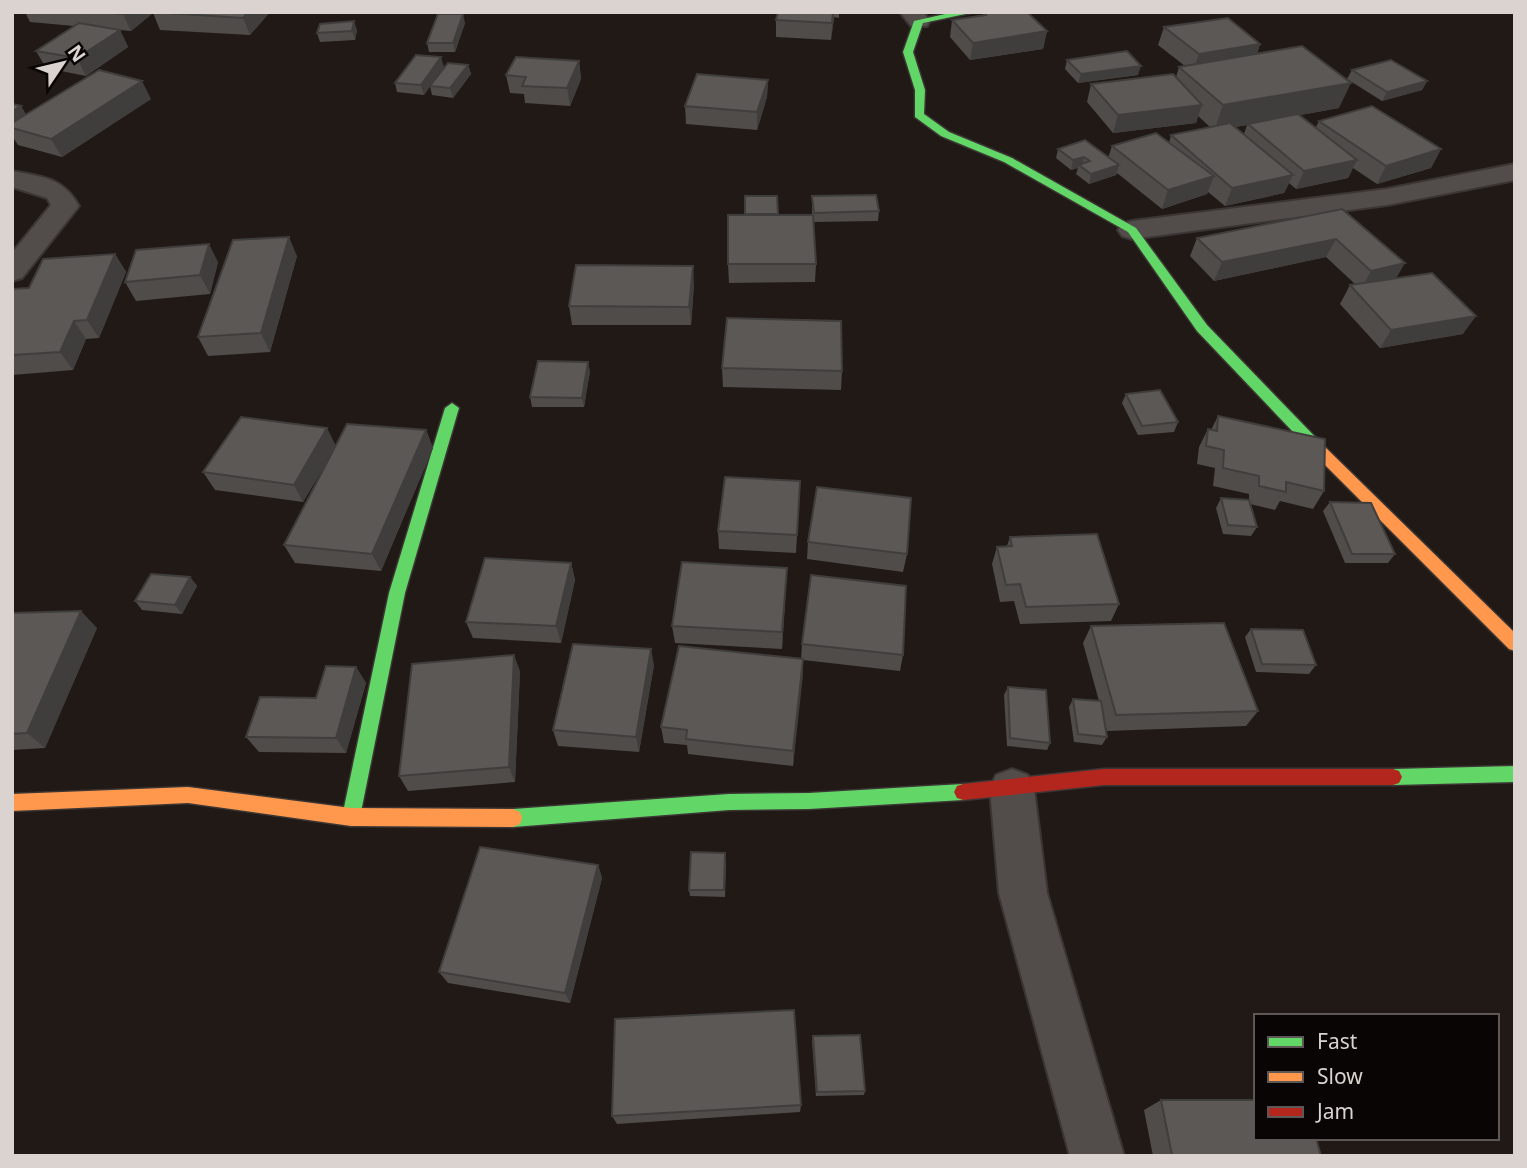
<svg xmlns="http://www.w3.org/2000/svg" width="1527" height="1168" font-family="'Noto Sans',sans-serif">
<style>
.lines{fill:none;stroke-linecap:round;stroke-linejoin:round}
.street-casing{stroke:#3b3634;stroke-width:4}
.fast-casing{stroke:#3b3634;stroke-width:3}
.slow-casing{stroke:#3b3634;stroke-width:3}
.jam-casing{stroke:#3b3634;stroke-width:3}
.street{fill:#524d4b;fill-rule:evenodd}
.fast{fill:#63d668;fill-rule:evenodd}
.slow{fill:#ff974d;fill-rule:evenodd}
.jam{fill:#b3261e;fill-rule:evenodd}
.wall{fill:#4f4c49;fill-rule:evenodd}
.shaded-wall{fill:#403e3c}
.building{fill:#5c5855;stroke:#403e3c;stroke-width:2}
</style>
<rect width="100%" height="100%" fill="#201916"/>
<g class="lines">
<defs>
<g id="street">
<path d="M900,12H923L930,21L927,26H911Z"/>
<path d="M1515,164V180L1387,205L1132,239L1122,236L1118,230L1122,224L1132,221L1387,189Z"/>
<path d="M12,171C42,177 63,177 79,206L22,278L12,281V253L51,205L47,198L12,187Z"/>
<path d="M1012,769L1028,775L1034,789L1047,893L1124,1156H1070L999,893L990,789L996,775Z"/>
</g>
<g id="fast">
<path d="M954,12H975L923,23L913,52L925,90L924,114L949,132L1012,158L1136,228L1207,325L1325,447L1327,451L1325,455H1315L1197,331L1128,232L1004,162L941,136L915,117V90L903,52L914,21Z"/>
<path d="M452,403L459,408L405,593L360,817L358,823L351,826L344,823L342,817L389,593L445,408Z"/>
<path d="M1515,766V782L1393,785L1387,783L1384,777L1387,771L1393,769Z"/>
<path d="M963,784L969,786L972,792L969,798L963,800L809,809L729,810L513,827L506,824L504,818L506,812L513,809L729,794L809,793Z"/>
</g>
<g id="slow">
<path d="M1320,446L1325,447L1515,633V651L1509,649L1315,455L1313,451L1315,447Z"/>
<path d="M188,787L351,808L513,809L520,812L522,818L520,824L513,827L351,826L188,803L12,811V794Z"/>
</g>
<path id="jam" d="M1104,769H1393L1399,771L1402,777L1399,783L1393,785H1104L963,800L957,798L954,792L957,786L963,784Z"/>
</defs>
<use href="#street" class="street-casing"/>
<use href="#fast" class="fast-casing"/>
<use href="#slow" class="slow-casing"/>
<use href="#jam" class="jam-casing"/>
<use href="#street" class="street"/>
<use href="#fast" class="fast"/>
<use href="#slow" class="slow"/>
<use href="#jam" class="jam"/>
</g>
<g class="wall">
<path d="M25,12H270L250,35L160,30L153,13L131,31L120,30L128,47L86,76L46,68L36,51L74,26L30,22Z"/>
<path d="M410,12H443L442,14H411Z"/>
<path d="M778,12H839V18L834,17L831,40L776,37V20Z"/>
<path d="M984,12L1047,31L1043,49L970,60L950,37L952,20L983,15Z"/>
<path d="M465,23L455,52H429L427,43Z"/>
<path d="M1164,27L1260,44L1257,54L1339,108L1300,115L1316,127L1319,121L1441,149L1431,168L1377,184L1353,168L1348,178L1296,189L1289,183L1284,193L1225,206L1208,192L1207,194L1162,209L1117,173L1116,175L1089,184L1076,174L1078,168L1071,170L1056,158L1058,149L1108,158L1112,146L1169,143L1171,135L1210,127L1198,116L1196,123L1113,133L1087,102L1091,84L1176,77L1179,67L1185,66L1158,45ZM1247,125L1244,134L1235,127Z"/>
<path d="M357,30L355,40L320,42L317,33Z"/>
<path d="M1067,60L1138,75L1078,83L1065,69Z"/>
<path d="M579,61L581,79L570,106L525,103L524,94L510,93L506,75Z"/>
<path d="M468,65L471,74L453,98L432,95L430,86L424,95L397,92L395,83L444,67L431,84Z"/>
<path d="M1352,70L1427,81L1422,90L1382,101L1347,79Z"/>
<path d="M768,80L767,97L757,130L686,124L685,106Z"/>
<path d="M151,99L62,157L18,145L12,136V104L21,106L26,115Z"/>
<path d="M745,196H777L778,215H812V196L879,211L878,221L813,222L816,264L815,282L729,283L728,264L745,215Z"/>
<path d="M1342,209L1396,278L1463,334L1380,348L1340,304L1350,285L1355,284L1326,257L1214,281L1190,256L1197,238Z"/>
<path d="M115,254L126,272L99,338L86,339L73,370L12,375V289L29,288Z"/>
<path d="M297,256L270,352L208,356L198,337Z"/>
<path d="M218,262L210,294L136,301L125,282Z"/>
<path d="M694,284L691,325H572L569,306Z"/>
<path d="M722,368L842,371L841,390L723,387Z"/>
<path d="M590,371L584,407H532L530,397Z"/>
<path d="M1126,394L1178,422L1174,432L1138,435L1122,403Z"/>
<path d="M1218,416L1324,491L1313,509L1280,501L1275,510L1250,504L1257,527L1251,536L1223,534L1216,508L1221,498L1249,500V494L1213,486L1215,468L1197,464L1199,447L1208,429L1211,430Z"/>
<path d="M426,430L433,448L381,571L295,563L284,545L328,460L303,502L215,490L203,472L335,446Z"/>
<path d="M800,481L796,553L719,549L718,531Z"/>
<path d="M1330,502L1395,554L1388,563H1345L1323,511Z"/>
<path d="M1010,537L1119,604L1111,621L1020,624L1014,601L1000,602L992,564L997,547L1007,546Z"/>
<path d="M808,542L907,554L903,572L807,559Z"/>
<path d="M571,563L575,580L561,643L473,638L466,622Z"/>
<path d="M787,568L782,649L675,643L672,626Z"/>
<path d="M190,577L197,586L182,614L142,610L135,601Z"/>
<path d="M12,613L97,628L45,748L12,750Z"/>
<path d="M1091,626L1258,711L1246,726L1107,731L1104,720L1107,737L1102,745L1074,742L1069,707L1073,699L1099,701L1083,643Z"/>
<path d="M1251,629L1316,665L1309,674L1256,672L1245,637Z"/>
<path d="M802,644L903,655L900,671L803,660L793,766L688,754L687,745L664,743L661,727L801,659Z"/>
<path d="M654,665L639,752L558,746L553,730Z"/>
<path d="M356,667L366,683L346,753L259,752L246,737L316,698Z"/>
<path d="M520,671L515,782L408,791L399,776Z"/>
<path d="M1008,687L1050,743L1047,750L1007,746L1004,695Z"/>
<path d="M726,860L725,897L690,896L689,890Z"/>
<path d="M598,865L602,878L570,1003L448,983L439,972Z"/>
<path d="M813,1036L865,1091L864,1095L816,1096L812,1041Z"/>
<path d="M1161,1100L1321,1156H1153L1144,1110Z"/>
<path d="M801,1105L800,1112L617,1124L612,1116Z"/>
</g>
<g class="shaded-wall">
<path d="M125,12H154L131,31L123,14Z"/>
<path d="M248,12H270L250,35L243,18Z"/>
<path d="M833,12H834V19L831,40Z"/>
<path d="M463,14L465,23L455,52L453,43Z"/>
<path d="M354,21L357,30L355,40L352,31Z"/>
<path d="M120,30L128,47L86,76L77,58Z"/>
<path d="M1047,31L1043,49L970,60L973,43Z"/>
<path d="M1260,44L1254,62L1193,71L1199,54Z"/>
<path d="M441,57L444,67L424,95L421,85Z"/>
<path d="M579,61L581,79L570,106L567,88Z"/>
<path d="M468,65L471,74L453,98L450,88Z"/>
<path d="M1141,66L1138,75L1078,83L1081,74Z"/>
<path d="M768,80L767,97L757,130V112Z"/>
<path d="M142,81L151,99L62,157L51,139Z"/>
<path d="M1427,81L1422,90L1382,101L1387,92Z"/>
<path d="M1351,83L1339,108L1214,131L1223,105Z"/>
<path d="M1202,105L1196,123L1113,133L1118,115Z"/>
<path d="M21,106L31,124L12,128V111Z"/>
<path d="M1441,149L1431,168L1377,184L1386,166Z"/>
<path d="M1084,157L1082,167L1079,165L1078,168L1071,170L1073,160Z"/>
<path d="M1357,160L1348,178L1296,189L1304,171Z"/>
<path d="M1119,165L1116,175L1089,184L1091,174Z"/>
<path d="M1293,175L1284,193L1225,206L1232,188Z"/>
<path d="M1214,176L1207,194L1162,209L1168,190Z"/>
<path d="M289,237L297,256L270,352L261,333Z"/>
<path d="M1336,239L1326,257L1214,281L1222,262Z"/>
<path d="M209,244L218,262L210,294L200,275Z"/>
<path d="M115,254L126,272L99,338L87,320Z"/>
<path d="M1405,263L1394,282L1361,289L1371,271Z"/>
<path d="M693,266L694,284L691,325L689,307Z"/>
<path d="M1476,316L1463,334L1380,348L1391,330Z"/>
<path d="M74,321L86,339L73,370L60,352Z"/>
<path d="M588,362L590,371L584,407L582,398Z"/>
<path d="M327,428L336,446L303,502L294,485Z"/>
<path d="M426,430L433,448L381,571L372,554Z"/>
<path d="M571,563L575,580L561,643L556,626Z"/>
<path d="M787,568L786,585L782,649V632Z"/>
<path d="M190,577L197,586L182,614L175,605Z"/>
<path d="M81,611L97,628L45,748L27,733Z"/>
<path d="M651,649L654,665L639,752L636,737Z"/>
<path d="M514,655L520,671L515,782L509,767Z"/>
<path d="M803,659V675L793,766V751Z"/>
<path d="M356,667L366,683L346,753L336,738Z"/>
<path d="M598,865L602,878L570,1003L565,993Z"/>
</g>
<g class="building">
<path d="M103,12H125L123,14Z"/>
<path d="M153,12H248L243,18Z"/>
<path d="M778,12H833L832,23L776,20Z"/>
<path d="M984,12H1027L1047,31L973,43L952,20L986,15Z"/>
<path d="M438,14H463L453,43H427Z"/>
<path d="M1228,18L1260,44L1199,54L1164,27Z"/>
<path d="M354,21L352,31L317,33L320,24Z"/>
<path d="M79,23L120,30L77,58L36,51Z"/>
<path d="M1302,46L1351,83L1223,105L1179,67Z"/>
<path d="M1127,51L1141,66L1081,74L1067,60Z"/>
<path d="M416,55L441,57L421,85L395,83Z"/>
<path d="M516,57L579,61L567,88L522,86L526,77L506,75Z"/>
<path d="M1391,60L1427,81L1387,92L1352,70Z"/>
<path d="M448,63L468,65L450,88L430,86Z"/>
<path d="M99,70L142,81L51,139L12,128V123Z"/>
<path d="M697,74L768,80L757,112L685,106Z"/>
<path d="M1173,74L1202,105L1118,115L1091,84Z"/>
<path d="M12,104L21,106L12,111Z"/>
<path d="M1372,106L1441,149L1386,166L1319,121Z"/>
<path d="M1298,114L1357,160L1304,171L1248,124Z"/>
<path d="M1230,123L1293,175L1232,188L1171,135Z"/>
<path d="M1156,133L1214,176L1168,190L1112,146Z"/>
<path d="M1085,140L1119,165L1091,174L1079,165L1090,161L1084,157L1073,160L1058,149Z"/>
<path d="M876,195L879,211L814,213L812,196Z"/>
<path d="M745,196H777L778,214H745Z"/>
<path d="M1342,209L1405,263L1371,271L1336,239L1222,262L1197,238Z"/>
<path d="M728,215H813L816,264H728Z"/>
<path d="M289,237L261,333L198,337L233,240Z"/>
<path d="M209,244L200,275L125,282L136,250Z"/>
<path d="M115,254L87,320L74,321L60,352L12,355V289L29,288L43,259Z"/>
<path d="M576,265L693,266L689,307L569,306Z"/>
<path d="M1432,273L1476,316L1391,330L1350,285Z"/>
<path d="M727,318L841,321L842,371L722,368Z"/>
<path d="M538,361L588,362L582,398L530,397Z"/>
<path d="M1160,390L1178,422L1142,426L1126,394Z"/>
<path d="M1218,416L1325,439L1324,491L1286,482V492L1259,486V476L1223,468L1224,450L1206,446L1208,429L1217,431Z"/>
<path d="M241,417L327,428L294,485L203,472Z"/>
<path d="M347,424L426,430L372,554L284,545Z"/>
<path d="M725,477L800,481L797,535L718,531Z"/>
<path d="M817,487L911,498L907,554L808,542Z"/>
<path d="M1221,498L1249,500L1257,527L1228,525Z"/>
<path d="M1330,502L1371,503L1395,554H1352Z"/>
<path d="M1097,534L1119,604L1026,607L1020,584L1006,585L997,547L1012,546L1010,537Z"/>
<path d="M485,558L571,563L556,626L466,622Z"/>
<path d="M682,562L787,568L782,632L672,626Z"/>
<path d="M151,574L190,577L175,605L135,601Z"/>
<path d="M811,575L906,586L903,655L802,644Z"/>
<path d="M81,611L27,733L12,734V613Z"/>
<path d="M1224,623L1258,711L1116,715L1091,626Z"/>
<path d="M1251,629L1303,630L1316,665L1262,664Z"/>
<path d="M573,644L651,649L636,737L553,730Z"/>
<path d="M679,646L803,659L793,751L686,739L687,730L661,727Z"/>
<path d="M514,655L509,767L399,776L412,664Z"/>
<path d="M326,666L356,667L336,738L246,737L260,697L316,698Z"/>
<path d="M1008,687L1046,690L1050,743L1010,738Z"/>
<path d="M1073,699L1101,701L1107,737L1078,734Z"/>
<path d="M480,847L598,865L565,993L439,972Z"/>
<path d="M691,852L725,853L724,890H689Z"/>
<path d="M794,1010L801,1105L612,1116L615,1019Z"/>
<path d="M860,1035L865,1091L817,1092L813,1036Z"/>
<path d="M1161,1100H1256V1138H1316L1321,1156H1158L1172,1155Z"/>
</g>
<rect width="1527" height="1168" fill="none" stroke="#dbd3d0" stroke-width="28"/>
<rect x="1254" y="1014" width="245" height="126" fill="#090504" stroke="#5d5756" stroke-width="2"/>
<rect x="1268" y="1037" width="35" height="10" fill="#63d668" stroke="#5d5756" stroke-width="2"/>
<text x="1317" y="1049" font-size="21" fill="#dbd3d0">Fast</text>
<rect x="1268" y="1072" width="35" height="10" fill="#ff974d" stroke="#5d5756" stroke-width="2"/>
<text x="1317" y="1084" font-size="21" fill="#dbd3d0">Slow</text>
<rect x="1268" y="1107" width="35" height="10" fill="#b3261e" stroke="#5d5756" stroke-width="2"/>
<text x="1317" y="1119" font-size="21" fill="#dbd3d0">Jam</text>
<g transform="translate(63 63) rotate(55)" stroke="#090504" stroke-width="5" paint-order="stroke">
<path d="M0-5L12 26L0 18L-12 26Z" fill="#dbd3d0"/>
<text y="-10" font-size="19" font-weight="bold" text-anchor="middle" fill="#dbd3d0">N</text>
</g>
</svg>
